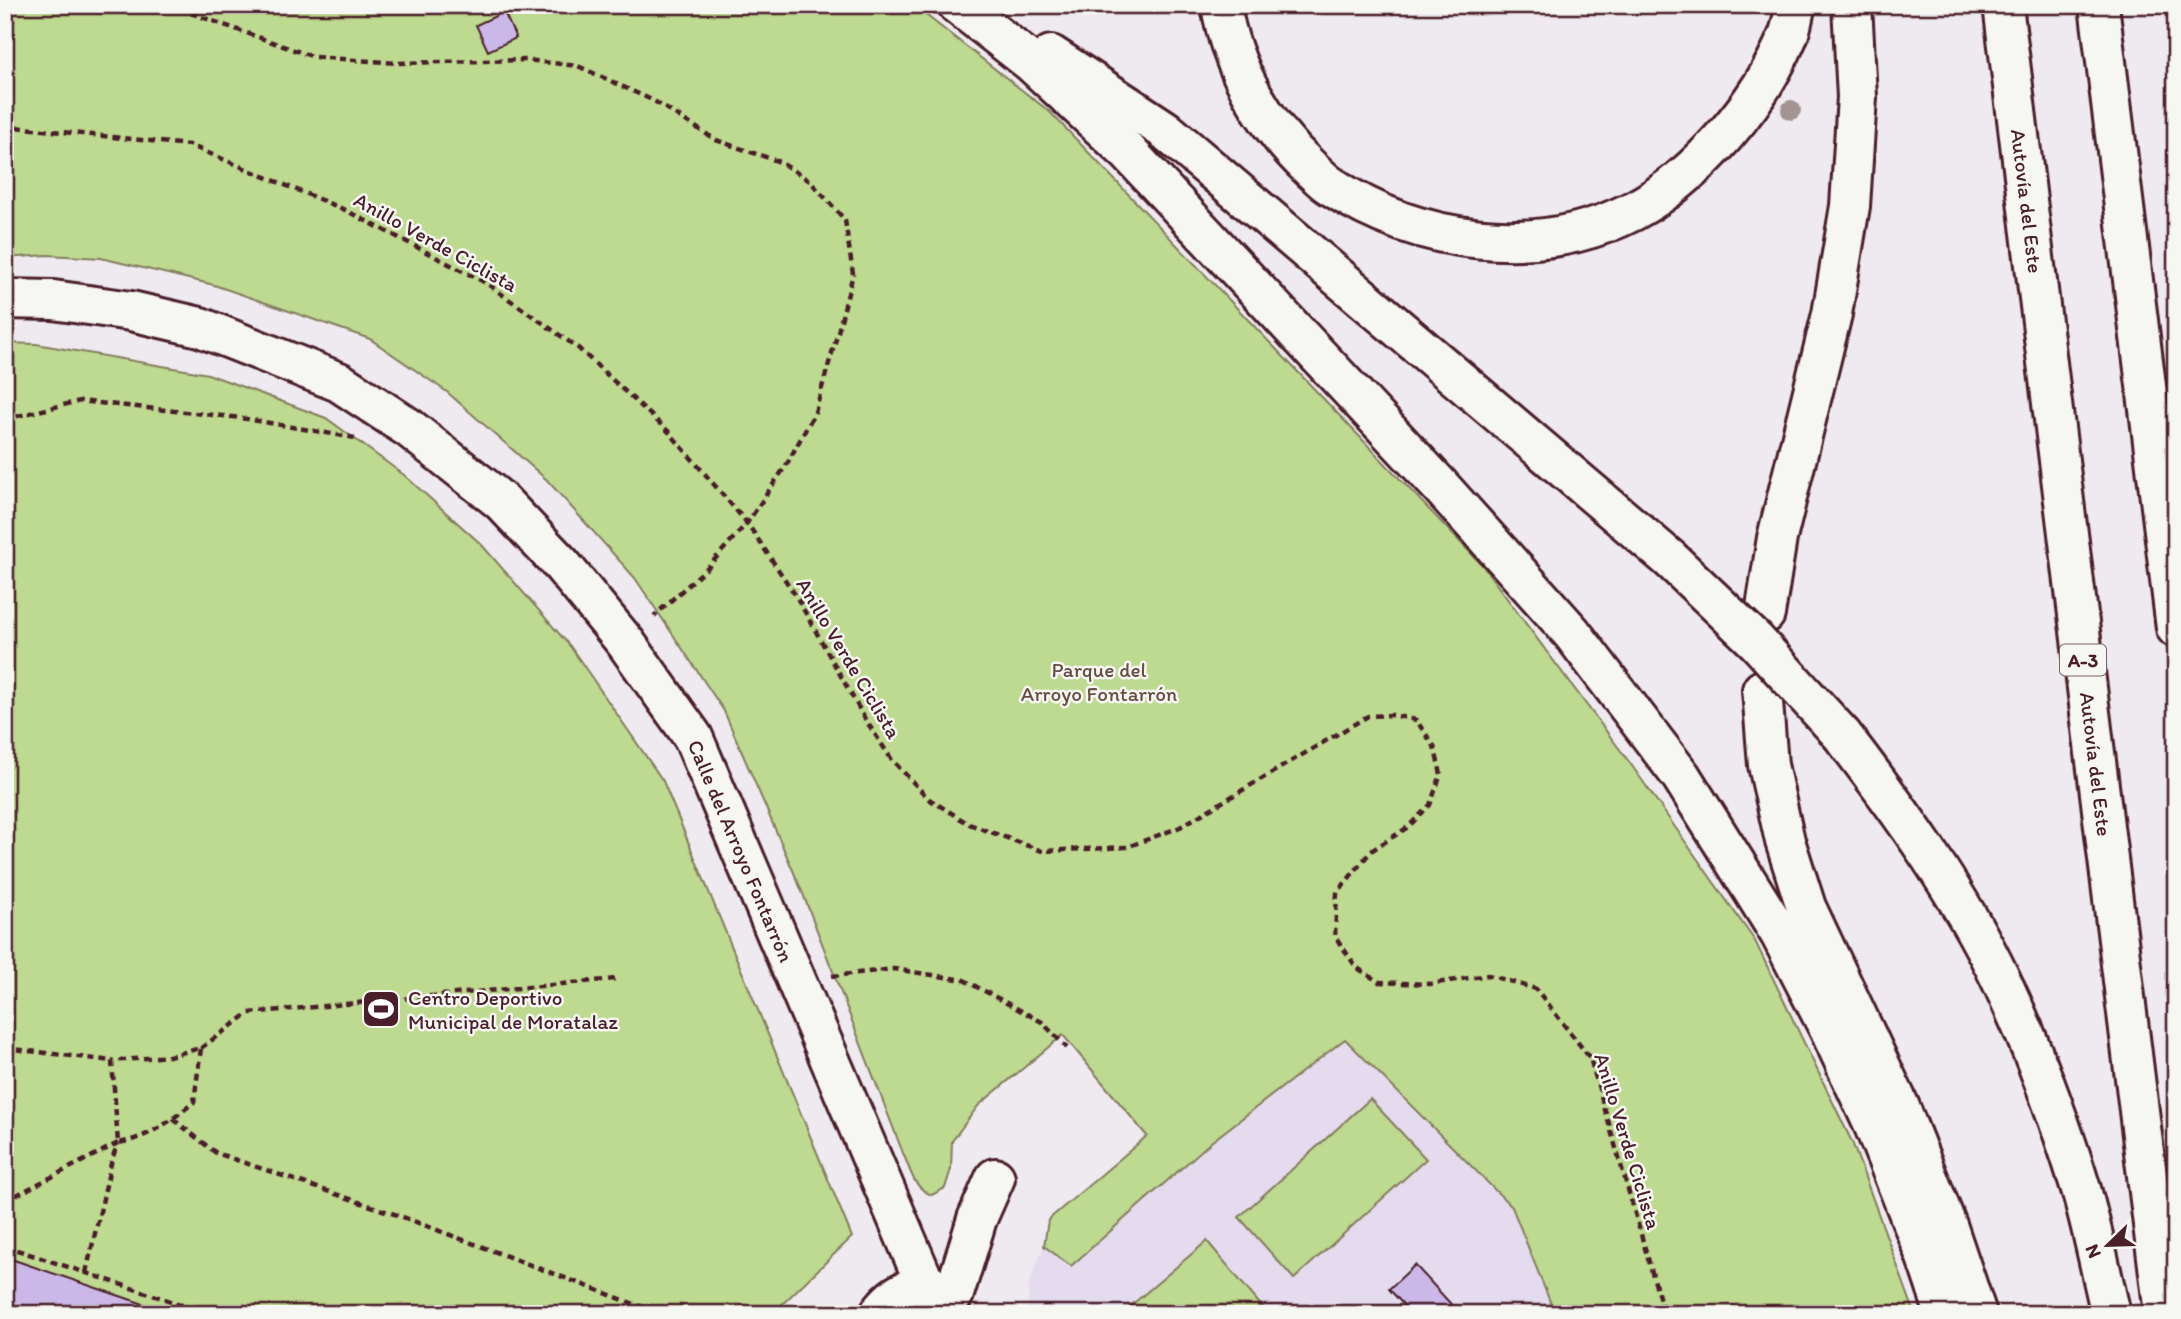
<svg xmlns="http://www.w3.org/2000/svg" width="2181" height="1319" font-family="Itim,sans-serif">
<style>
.built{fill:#e4dbee}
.green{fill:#bed990;stroke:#847c5e;stroke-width:2}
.building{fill:#ccb8e8;stroke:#4a1f2b;stroke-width:2}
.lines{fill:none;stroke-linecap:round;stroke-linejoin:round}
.minor-casing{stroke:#4a1f2b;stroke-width:44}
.highway-casing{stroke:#4a1f2b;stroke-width:44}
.path{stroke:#4a1f2b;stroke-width:4.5;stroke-dasharray:7 5;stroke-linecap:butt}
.minor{stroke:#f6f6f2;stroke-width:38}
.highway{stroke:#f6f6f2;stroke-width:38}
.highway-bridge-casing{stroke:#4a1f2b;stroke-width:44;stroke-linecap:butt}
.highway-bridge{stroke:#f6f6f2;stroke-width:38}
.tree{fill:#a49491}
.labels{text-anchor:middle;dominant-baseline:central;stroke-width:5;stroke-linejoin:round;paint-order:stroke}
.shield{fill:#f6f6f2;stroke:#7e6067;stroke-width:2}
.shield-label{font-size:19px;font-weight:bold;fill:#4a1f2b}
.street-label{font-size:21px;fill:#4a1f2b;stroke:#f6f6f2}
.park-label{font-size:21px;fill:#674e44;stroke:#f6f6f2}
.poi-label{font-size:21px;fill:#4a1f2b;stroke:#f6f6f2;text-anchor:start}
</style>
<rect width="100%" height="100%" fill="#eeeaf0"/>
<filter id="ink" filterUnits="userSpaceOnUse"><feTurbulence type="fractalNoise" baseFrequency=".0143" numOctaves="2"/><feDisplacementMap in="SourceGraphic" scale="14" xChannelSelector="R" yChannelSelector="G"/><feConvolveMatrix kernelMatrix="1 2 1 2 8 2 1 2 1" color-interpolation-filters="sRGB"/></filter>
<g filter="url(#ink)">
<path class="built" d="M1345,1039L1512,1207L1555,1314H1027L1029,1283L1044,1246L1071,1266L1211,1142Z"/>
<g class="green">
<path d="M5,5H913L1050,112L1482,565L1630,763L1755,941L1852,1142L1915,1314H1555L1512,1207L1345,1039L1211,1142L1071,1266L1044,1246L1048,1220L1147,1136L1063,1035L978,1106L952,1141L951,1169L945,1188L932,1195C913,1188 911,1171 903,1153L801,889L724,711L635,578L547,480L447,392L370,339L214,285L101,258L48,255L5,258Z"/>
<path d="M5,343L36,344L208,374L326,418L404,475L481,544L570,646L663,781L852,1237L772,1314H5Z"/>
<path d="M1370,1099L1426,1159L1294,1279L1239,1217Z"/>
<path d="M1207,1241L1263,1308L1256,1314H1121Z"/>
</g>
<g class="building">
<path d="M504,12L516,38L488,51L476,25Z"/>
<path d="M5,1257L173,1314H15L5,1310Z"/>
<path d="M1415,1265L1459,1313L1458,1314H1412L1389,1289Z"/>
</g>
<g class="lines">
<defs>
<g id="minor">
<path d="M5,299L53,300L131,311L200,327L339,382L409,428L501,501L562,565L626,643L693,737L926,1286"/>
<path d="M954,1294L977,1219L995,1178"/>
<path d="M879,1314C895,1290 921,1280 948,1291"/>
</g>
<g id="highway">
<path d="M958,5L1032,63L1128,152L1441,487L1547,605L1572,633L1681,776L1780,934L1829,1029L1874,1126L1926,1257L1945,1314"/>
<path d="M1221,5C1231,68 1265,126 1311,169C1318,175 1324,182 1331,186C1418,244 1538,260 1633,211C1698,177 1760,103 1788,36C1792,26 1793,15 1796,5"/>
<path d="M2003,5L2164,1314"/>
<path d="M2099,5L2176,628"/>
<path d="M1051,55L1165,130L1670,559"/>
<path d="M1765,614L1777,538L1832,314L1850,206L1857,97L1852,5"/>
<path d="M1762,690L1768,765L1785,841L1806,907L1899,1105L1948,1228L1977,1314"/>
<path d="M1842,735C1901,812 1959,892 2001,980C2033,1048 2059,1118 2081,1189C2093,1230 2101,1273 2111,1314"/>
</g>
</defs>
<use href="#minor" class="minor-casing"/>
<use href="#highway" class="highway-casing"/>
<g class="path">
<path d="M168,5L314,57L398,63L526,60L578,66L654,101L716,140L780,162L810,181L845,220L853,274L838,332L815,412L787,464L747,523L708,567L654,616"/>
<path d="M5,126L189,145L345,210L486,283L578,348L669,432L747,523L796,596L865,719L892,760L929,799L969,824L1042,851L1127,847L1180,827L1368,716L1393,715L1416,720L1434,746L1441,774L1430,805L1408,827L1371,851L1337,893L1335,936L1356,967L1379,982L1430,984L1488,975L1536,989L1590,1058L1664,1314"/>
<path d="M5,419L80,401L241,418L355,438"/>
<path d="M832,976L894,969L964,980L1042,1022L1067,1048"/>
<path d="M5,1048L112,1061L118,1143C147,1139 172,1120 194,1102L201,1048L169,1056L112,1061"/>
<path d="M201,1048L249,1013L616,979"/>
<path d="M173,1119L216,1153L400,1216L661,1314"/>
<path d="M5,1201L118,1143"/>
<path d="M5,1246L210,1314"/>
<path d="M86,1273L112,1159L118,1143"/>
</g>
<use href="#minor" class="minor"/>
<use href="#highway" class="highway"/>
<defs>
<path id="highway-bridge" d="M1670,559L1756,641L1842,735"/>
</defs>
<use href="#highway-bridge" class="highway-bridge-casing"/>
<use href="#highway-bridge" class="highway-bridge"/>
</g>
<circle class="tree" cx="1791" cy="110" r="10"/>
</g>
<defs>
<symbol id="stadium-square" viewBox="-11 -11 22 22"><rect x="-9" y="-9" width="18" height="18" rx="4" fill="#4a1f2b" stroke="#f6f6f2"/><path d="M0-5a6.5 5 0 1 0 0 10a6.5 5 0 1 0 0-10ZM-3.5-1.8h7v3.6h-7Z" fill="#fff"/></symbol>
</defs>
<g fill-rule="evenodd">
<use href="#stadium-square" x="359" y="987" width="44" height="44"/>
</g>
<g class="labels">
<rect class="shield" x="2060" y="644.5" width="46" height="31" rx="5"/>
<g class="shield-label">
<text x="2083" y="660">A-3</text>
</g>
<g class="street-label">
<text transform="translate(2027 201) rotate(83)">Autovía del Este</text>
<text transform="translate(436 242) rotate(29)">Anillo Verde Ciclista</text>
<text transform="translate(849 658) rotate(59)">Anillo Verde Ciclista</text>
<text transform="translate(2096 764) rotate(83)">Autovía del Este</text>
<text transform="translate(741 851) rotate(67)">Calle del Arroyo Fontarrón</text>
<text transform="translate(1628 1141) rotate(73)">Anillo Verde Ciclista</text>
</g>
<g class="park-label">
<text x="1099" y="669">Parque del<tspan x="1099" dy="24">Arroyo Fontarrón</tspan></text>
</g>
<g class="poi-label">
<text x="408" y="997">Centro Deportivo<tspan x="408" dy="24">Municipal de Moratalaz</tspan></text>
</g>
</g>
<rect width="2181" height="1319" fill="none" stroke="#f6f6f2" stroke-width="28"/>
<rect x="14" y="14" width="2153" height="1291" fill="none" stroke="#4a1f2b" stroke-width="2.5" filter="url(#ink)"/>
<g transform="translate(2108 1245) rotate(247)" stroke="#f6f6f2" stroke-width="5" paint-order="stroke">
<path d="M0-5L12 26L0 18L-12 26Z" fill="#4a1f2b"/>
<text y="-10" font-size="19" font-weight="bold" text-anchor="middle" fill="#4a1f2b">N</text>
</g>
</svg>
